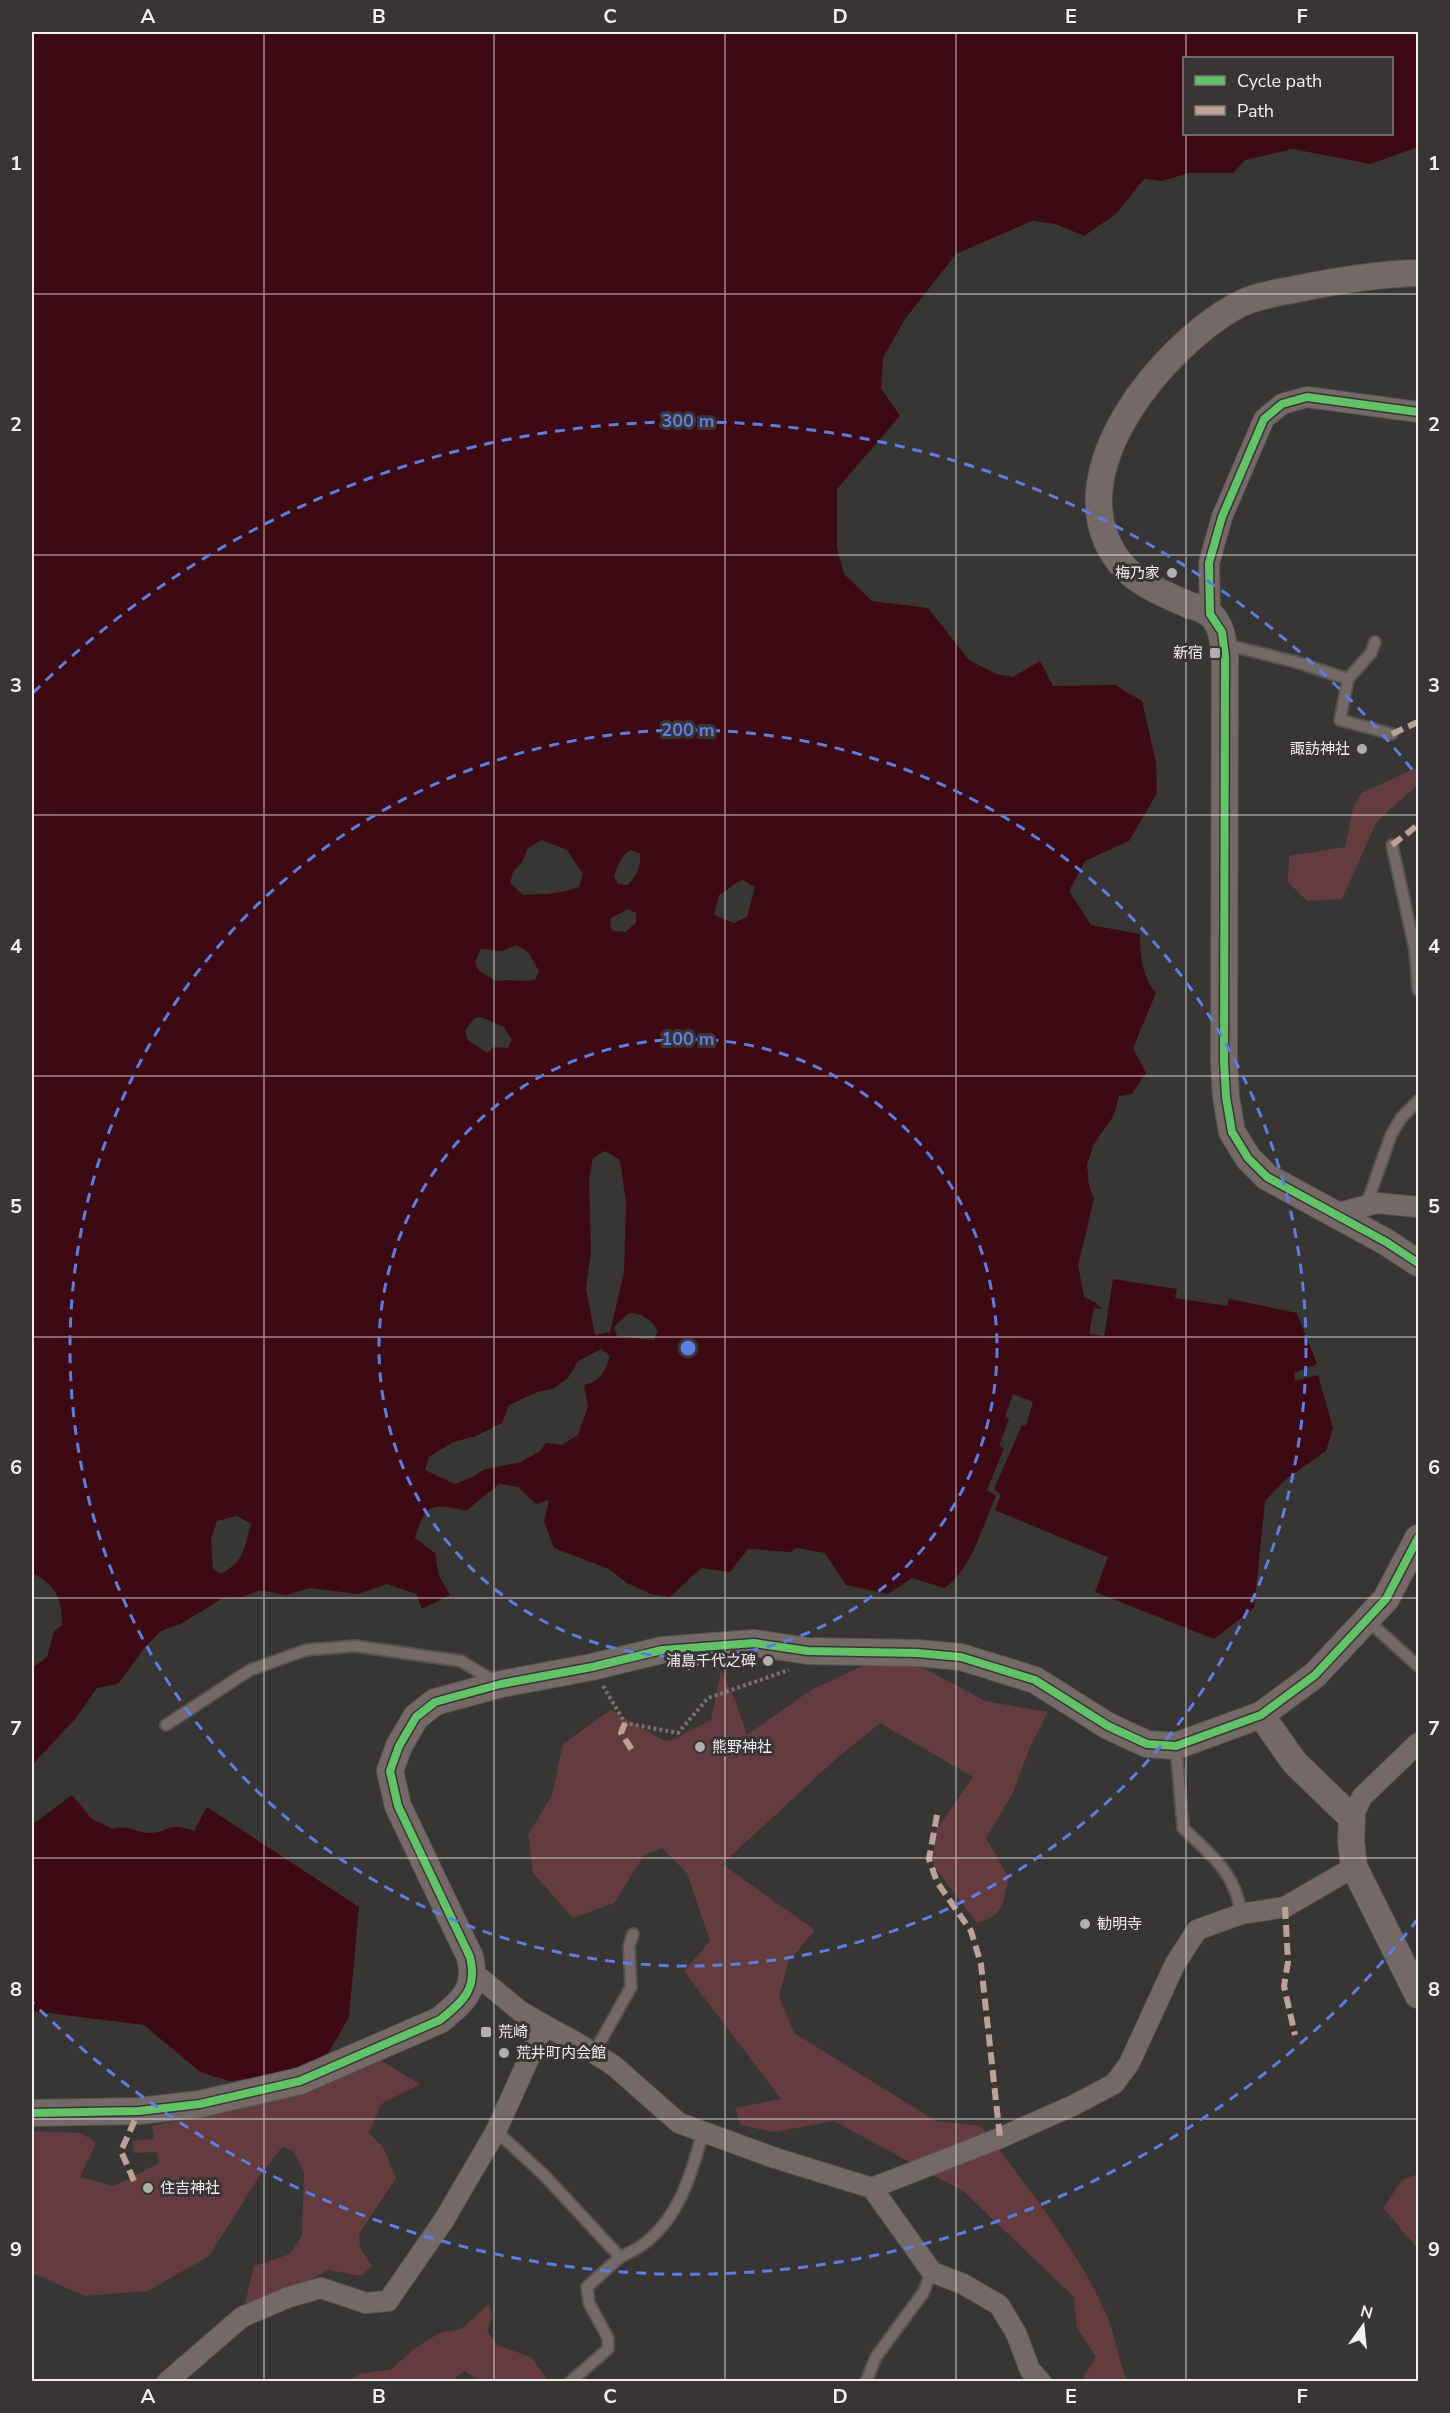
<svg xmlns="http://www.w3.org/2000/svg" width="1450" height="2413" font-family="'Nunito Sans','Noto Sans JP',sans-serif">
<style>
.green{fill:#653c3e}
.water{fill:#3d0912;fill-rule:evenodd}
.pier{fill:#373635}
.lines{fill:none;stroke-linecap:round;stroke-linejoin:round}
.service-casing{stroke:#555453;stroke-width:14}
.minor-casing{stroke:#555453;stroke-width:22}
.tertiary-casing{stroke:#555453;stroke-width:28}
.path{stroke:#7a7070;stroke-width:4;stroke-dasharray:3 3;stroke-linecap:butt}
.service{stroke:#756968;stroke-width:10}
.minor{stroke:#756968;stroke-width:20}
.tertiary{stroke:#756968;stroke-width:26}
.quiet{stroke:#bda197;stroke-width:6;stroke-dasharray:12 6;stroke-linecap:butt}
.cycleway-casing{stroke:#383534;stroke-width:11}
.cycleway{stroke:#61c268;stroke-width:8}
.grid{fill:none;stroke:#f2efef;stroke-width:1.5;stroke-opacity:0.55}
.ring{fill:none;stroke:#5d7edf;stroke-width:3;stroke-dasharray:10 8}
.poi-dot{fill:#b1aeae;stroke:#383534;stroke-width:2}
.labels{text-anchor:middle;dominant-baseline:central;stroke-width:6;stroke-linejoin:round;paint-order:stroke}
.poi-label{font-size:15px;fill:#f2efef;stroke:#383534;text-anchor:start}
.centre{fill:#5d7edf;stroke:#383534;stroke-width:3}
.ring-label{font-size:18px;text-anchor:middle;font-weight:bold;fill:#5d7edf;stroke:#383534;stroke-width:6;stroke-linejoin:round;paint-order:stroke}
.neatline{fill:none;stroke:#f2efef;stroke-width:2}
.grid-label{font-size:20px;text-anchor:middle;font-weight:bold;fill:#f2efef}
</style>
<rect width="100%" height="100%" fill="#373635"/>
<g class="green">
<path d="M1418,767V785L1377,821L1342,899L1307,901L1288,882L1289,856L1345,847L1353,808L1362,793Z"/>
<path d="M862,1666H920L985,1701L1048,1712L1029,1749L1013,1793L986,1838L1009,1878C1001,1905 1006,1914 977,1923L933,1865L935,1832L973,1777L880,1723L836,1759L722,1864L815,1930L788,1962L779,1996L794,2033L936,2121L981,2126C1026,2186 1077,2247 1107,2316C1116,2337 1118,2360 1127,2381H1081L1096,2357L1077,2328L1074,2297L963,2191L834,2121L774,2132L741,2125L735,2108L781,2099L684,1971L710,1941L687,1873L662,1848L644,1855L614,1903L573,1918L533,1873L528,1835L552,1795L563,1744L610,1710L665,1741L672,1740L711,1720L721,1671L735,1700L747,1735L811,1690Z"/>
<path d="M378,2059L420,2084L381,2104L369,2133L383,2147L396,2178L359,2234L360,2248L372,2266L361,2276L328,2270L242,2317L254,2266L290,2254L302,2236L304,2172L293,2151L282,2147L258,2178L209,2256L148,2291L85,2296L32,2273V2131L81,2133L96,2143L80,2177L114,2186L159,2163L157,2152L134,2153L133,2141L154,2139L152,2126L293,2096Z"/>
<path d="M1418,2174V2249L1383,2208L1402,2180Z"/>
<path d="M489,2304L492,2318L487,2331L497,2345L531,2357L549,2381H480L464,2371L452,2381H349L360,2374L392,2369L414,2349L439,2333L461,2329Z"/>
</g>
<g class="water">
<path d="M32,32H1418V147L1370,164L1293,149L1245,160L1233,173H1189L1162,181L1144,179L1116,214L1084,236L1056,224L1032,221L956,254L905,319L883,358L881,388L900,416L837,489V548L844,574L872,601L928,608L969,660L996,674L1013,677L1040,661L1053,686L1115,685L1142,701L1156,763L1157,793L1129,841L1085,861L1069,891L1091,925L1140,934C1140,955 1142,977 1156,993L1133,1048L1146,1073L1132,1094L1119,1096L1114,1115L1094,1144L1087,1164L1089,1186L1094,1199L1078,1265L1084,1297L1096,1303L1102,1309L1094,1308L1089,1334L1104,1336L1113,1279L1177,1289L1175,1298L1227,1306L1229,1299L1297,1313L1317,1364L1294,1373L1295,1381L1318,1375L1333,1428L1326,1451L1286,1479L1265,1501L1254,1608L1214,1639L1095,1592L1108,1557L995,1510L1001,1495L994,1489L1022,1425L1026,1426L1033,1402L1013,1394L1005,1417L1009,1419L999,1446L1004,1448L987,1490L996,1496C984,1522 970,1573 944,1588L912,1578L888,1594L846,1585L825,1553L796,1548L791,1552L748,1549L730,1572L701,1568L670,1597L651,1594L627,1583L609,1569L554,1548L544,1521L549,1500L536,1504L518,1487L499,1484L466,1511C434,1503 425,1502 415,1538L435,1553L439,1576L450,1595L422,1609L416,1594L387,1584L358,1594L310,1588L286,1595L259,1590L243,1597L223,1598L182,1623L161,1631L146,1646L118,1684L97,1688L76,1718L32,1765V1668L47,1657L54,1631L62,1625C62,1598 56,1585 32,1573ZM1184,58H1392V134H1184ZM542,840L567,850L583,874L579,887C563,894 541,894 523,895L510,883L513,872L522,862L528,848ZM631,850L640,854C642,866 635,877 628,885L618,884L614,877C616,868 623,853 631,850ZM743,880L755,887L747,917L734,923L714,915L719,895C728,891 734,882 743,880ZM628,909L636,913V923L625,932L614,931L610,928L611,918ZM516,945L528,952L539,971L535,980C521,982 509,979 496,981L479,971L475,962L481,949L502,951ZM481,1017L504,1027L512,1040L508,1048L494,1047L487,1053L468,1040L465,1031L474,1018ZM629,1313C642,1313 652,1320 658,1331L654,1340L617,1336L614,1327ZM601,1349L610,1356C606,1370 600,1382 584,1385L588,1406L578,1435L562,1445L546,1443L540,1451L521,1462L483,1470L473,1477L455,1484L425,1470L429,1457L453,1442L476,1436L502,1423L509,1405L540,1391L553,1389L568,1378L578,1361ZM237,1516L251,1524C244,1548 245,1561 221,1574L213,1569L211,1539L217,1521Z"/>
<path d="M72,1795L92,1819L113,1829C130,1824 137,1834 151,1833C173,1832 166,1821 194,1831L207,1807L359,1907L349,2017L325,2059L279,2075L229,2081L200,2072L144,2025L32,2011V1825Z"/>
</g>
<path class="pier" d="M605,1151L620,1160L626,1203L624,1272L610,1332L595,1335L586,1289L591,1251L589,1179L593,1158Z"/>
<g class="lines">
<defs>
<g id="service">
<path d="M1375,642L1371,653L1348,679L1340,720L1392,734"/>
<path d="M1224,644L1296,662L1348,679"/>
<path d="M1392,845L1415,950L1418,990"/>
<path d="M1366,1206L1391,1135L1401,1118L1418,1101"/>
<path d="M1367,1620L1418,1666"/>
<path d="M166,1725L250,1670L306,1650L355,1646L461,1661L489,1678L492,1685"/>
<path d="M1176,1747L1183,1828C1211,1855 1236,1873 1241,1914"/>
<path d="M594,2053L631,1987L629,1946L633,1934"/>
<path d="M496,2131L544,2175L620,2257C628,2253 638,2249 645,2243C680,2216 692,2172 703,2132"/>
<path d="M570,2382L608,2349V2338L589,2303L587,2287L620,2257"/>
<path d="M866,2382L876,2357L923,2293L932,2272"/>
</g>
<g id="minor">
<path d="M1210,614L1209,563L1222,517L1264,419L1282,404L1307,397L1418,412"/>
<path d="M1335,1214L1377,1203L1418,1207"/>
<path d="M1352,1818L1362,1797L1418,1743"/>
<path d="M544,2025L579,2044L613,2065L679,2123L775,2158L872,2188L932,2272L963,2284L999,2305L1016,2333L1030,2370L1041,2382"/>
<path d="M872,2188L1000,2138L1074,2105L1114,2084L1129,2064L1175,1964L1197,1930L1241,1914L1285,1907L1354,1867"/>
<path d="M167,2382L242,2317L289,2297L321,2288L366,2303L388,2301L444,2220L496,2131L544,2025L520,2011L474,1973"/>
</g>
<g id="tertiary">
<path d="M1418,273C1376,274 1334,281 1292,290C1274,293 1252,297 1236,306C1164,346 1058,470 1115,556C1132,582 1162,593 1189,605C1196,607 1205,610 1210,614C1222,625 1223,641 1225,656L1224,1062L1226,1097L1232,1132L1248,1158L1267,1177L1386,1242L1418,1263"/>
<path d="M1261,1715L1295,1763L1352,1818L1351,1841L1354,1867L1418,1995"/>
<path d="M32,2113L139,2111L200,2104L300,2081L440,2020C463,2001 478,1989 470,1957L398,1806L390,1771L399,1746L416,1717L435,1702L501,1684L592,1667L662,1650L754,1643L808,1651L917,1653L961,1657L1035,1680L1108,1726L1147,1744L1176,1746L1261,1715L1315,1675L1386,1599L1418,1538"/>
</g>
</defs>
<use href="#service" class="service-casing"/>
<use href="#minor" class="minor-casing"/>
<use href="#tertiary" class="tertiary-casing"/>
<path class="path" d="M603,1686L625,1723L678,1733L708,1698L789,1670"/>
<use href="#service" class="service"/>
<use href="#minor" class="minor"/>
<use href="#tertiary" class="tertiary"/>
<g class="quiet">
<path d="M1392,734L1418,722"/>
<path d="M1392,845L1418,825"/>
<path d="M687,1668L721,1649"/>
<path d="M625,1723L621,1733L634,1753"/>
<path d="M937,1815L929,1859L937,1882L971,1931L981,1964L1000,2138"/>
<path d="M1285,1907L1288,1962L1284,1986L1295,2035"/>
<path d="M134,2181L121,2151L139,2111"/>
</g>
<defs>
<g id="cycleway">
<path d="M1418,412L1307,397L1282,404L1264,419L1222,517L1209,563L1210,614L1222,632L1225,656L1224,1062L1226,1097L1232,1132L1248,1158L1267,1177L1386,1242L1418,1263"/>
<path d="M32,2113L139,2111L200,2104L300,2081L440,2020C463,2001 478,1989 470,1957L398,1806L390,1771L399,1746L416,1717L435,1702L501,1684L592,1667L662,1650L754,1643L808,1651L917,1653L961,1657L1035,1680L1108,1726L1147,1744L1176,1746L1261,1715L1315,1675L1386,1599L1418,1538"/>
</g>
</defs>
<use href="#cycleway" class="cycleway-casing"/>
<use href="#cycleway" class="cycleway"/>
</g>
<path class="grid" d="M264,32V2382M494,32V2382M725,32V2382M956,32V2382M1186,32V58M1186,134V2382M32,294H1418M32,555H1418M32,815H1418M32,1076H1418M32,1337H1418M32,1598H1418M32,1858H1418M32,2119H1418"/>
<g class="ring">
<circle cx="688" cy="1348" r="309"/>
<circle cx="688" cy="1348" r="618"/>
<path d="M1418 1919A927 927 0 0 1 33 2003M33 693A927 927 0 0 1 1418 777"/>
</g>
<g class="poi-dot">
<circle cx="1172" cy="573" r="6"/>
<rect x="1209" y="647" width="12" height="12" rx="3"/>
<circle cx="1362" cy="749" r="6"/>
<circle cx="768" cy="1661" r="6"/>
<circle cx="700" cy="1747" r="6"/>
<circle cx="1085" cy="1924" r="6"/>
<rect x="480" y="2026" width="12" height="12" rx="3"/>
<circle cx="504" cy="2053" r="6"/>
<circle cx="148" cy="2188" r="6"/>
</g>
<g class="labels">
<g class="poi-label">
<text x="1160" y="573" text-anchor="end">梅乃家</text>
<text x="1203" y="653" text-anchor="end">新宿</text>
<text x="1350" y="749" text-anchor="end">諏訪神社</text>
<text x="756" y="1661" text-anchor="end">浦島千代之碑</text>
<text x="712" y="1747">熊野神社</text>
<text x="1097" y="1924">勧明寺</text>
<text x="498" y="2032">荒崎</text>
<text x="516" y="2053">荒井町内会館</text>
<text x="160" y="2188">住吉神社</text>
</g>
</g>
<circle cx="688" cy="1348" r="9" class="centre"/>
<g class="ring-label">
<text x="688" y="427">300 m</text>
<text x="688" y="736">200 m</text>
<text x="688" y="1045">100 m</text>
</g>
<rect width="1450" height="2413" fill="none" stroke="#383534" stroke-width="66"/>
<rect x="1183" y="57" width="210" height="78" fill="#383534" stroke="#827f7f" stroke-width="1.5"/>
<rect x="1195" y="76" width="30" height="9" fill="#61c268" stroke="#827f7f" stroke-width="1.5"/>
<text x="1237" y="87" font-size="18" fill="#f2efef">Cycle path</text>
<rect x="1195" y="106" width="30" height="9" fill="#bda197" stroke="#827f7f" stroke-width="1.5"/>
<text x="1237" y="117" font-size="18" fill="#f2efef">Path</text>
<g transform="translate(1363 2326) rotate(15)" stroke="#383534" stroke-width="4.5" paint-order="stroke">
<path d="M0-4.5L10 22L0 15L-10 22Z" fill="#f2efef"/>
<text y="-9" font-size="16" font-weight="bold" text-anchor="middle" fill="#f2efef">N</text>
</g>
<rect x="33" y="33" width="1384" height="2347" class="neatline"/>
<g class="grid-label">
<text x="148" y="23">A</text>
<text x="379" y="23">B</text>
<text x="610" y="23">C</text>
<text x="840" y="23">D</text>
<text x="1071" y="23">E</text>
<text x="1302" y="23">F</text>
<text x="16" y="170">1</text>
<text x="1434" y="170">1</text>
<text x="16" y="431">2</text>
<text x="1434" y="431">2</text>
<text x="16" y="692">3</text>
<text x="1434" y="692">3</text>
<text x="16" y="953">4</text>
<text x="1434" y="953">4</text>
<text x="16" y="1213">5</text>
<text x="1434" y="1213">5</text>
<text x="16" y="1474">6</text>
<text x="1434" y="1474">6</text>
<text x="16" y="1735">7</text>
<text x="1434" y="1735">7</text>
<text x="16" y="1996">8</text>
<text x="1434" y="1996">8</text>
<text x="16" y="2256">9</text>
<text x="1434" y="2256">9</text>
<text x="148" y="2403">A</text>
<text x="379" y="2403">B</text>
<text x="610" y="2403">C</text>
<text x="840" y="2403">D</text>
<text x="1071" y="2403">E</text>
<text x="1302" y="2403">F</text>
</g>
</svg>
